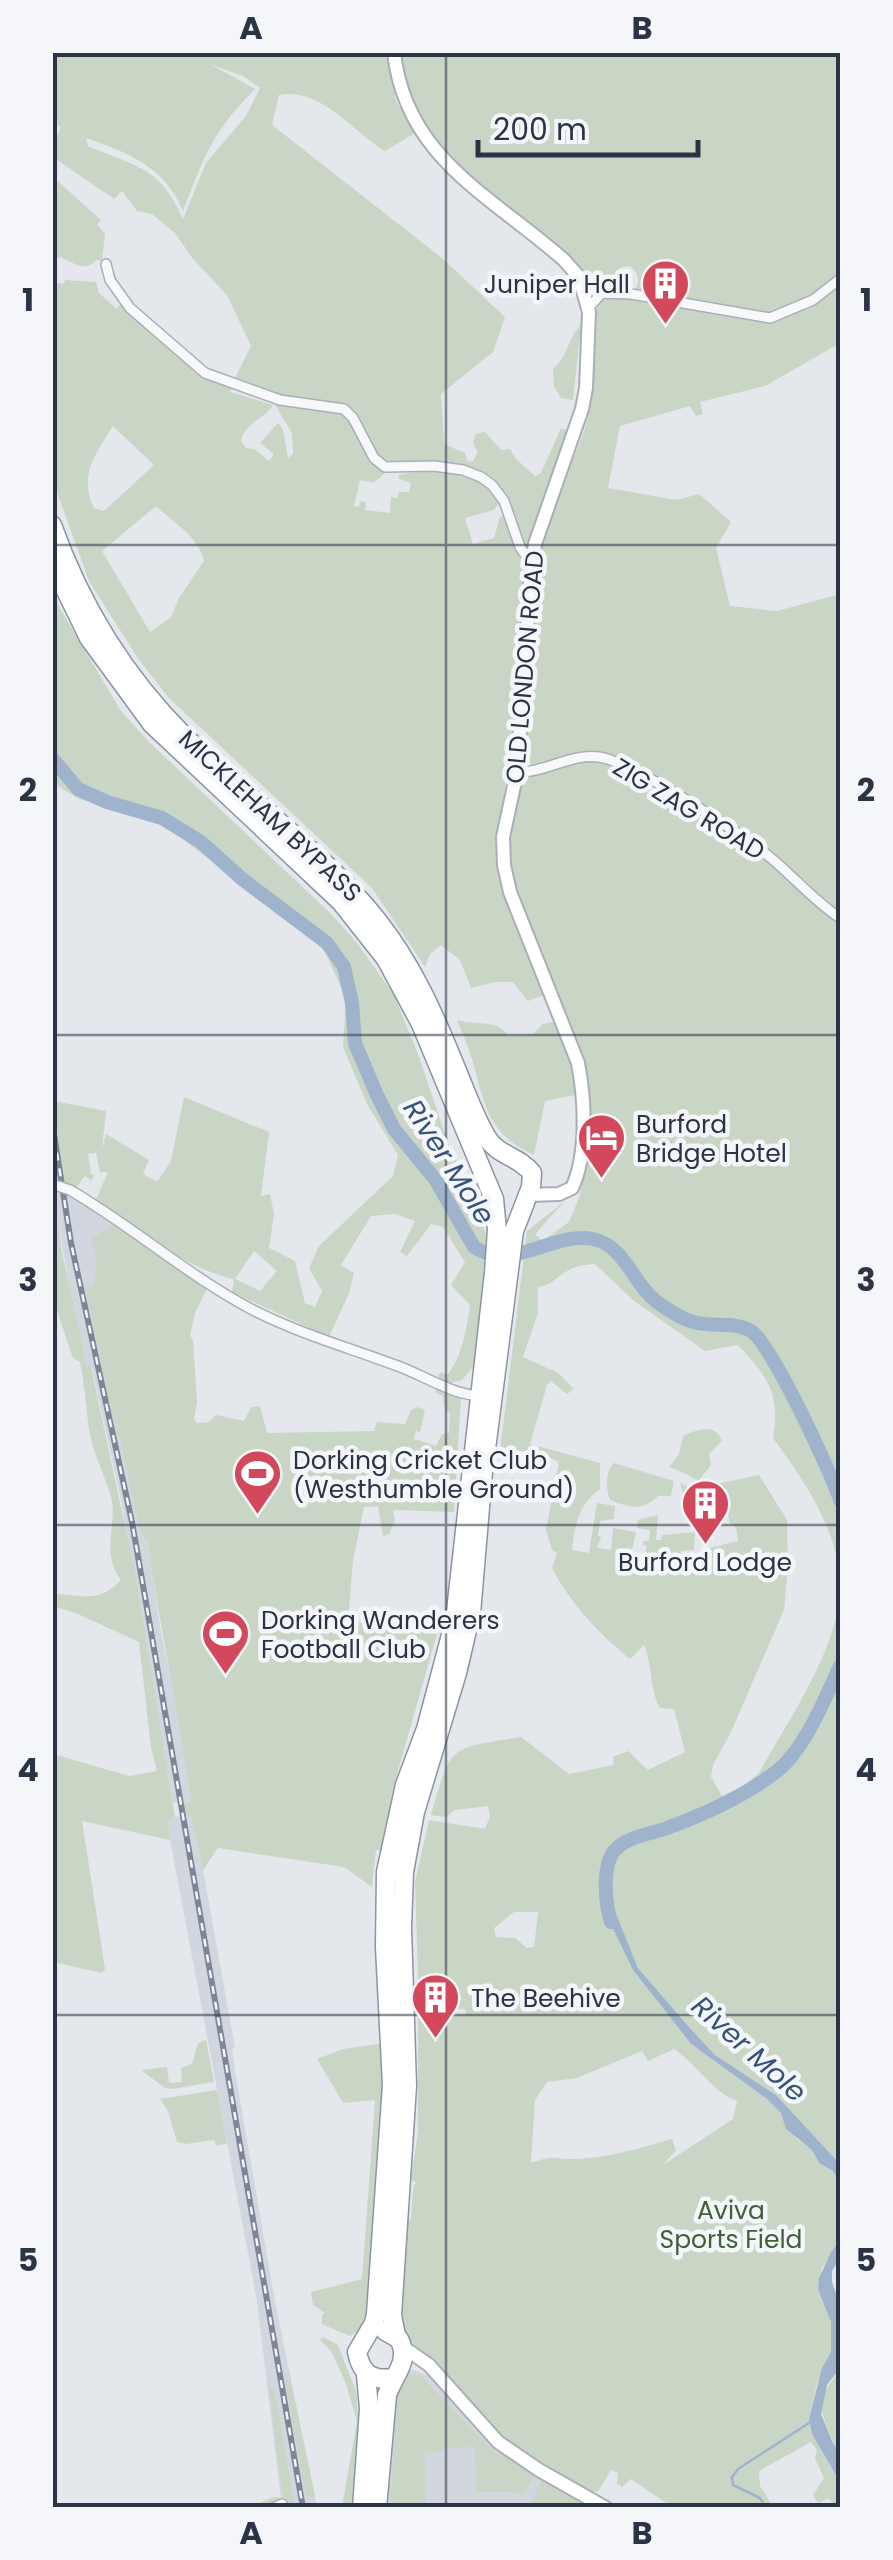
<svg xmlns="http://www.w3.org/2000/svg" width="893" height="2560" font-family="Poppins,sans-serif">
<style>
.built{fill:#d2d6de}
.green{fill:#c9d6c5;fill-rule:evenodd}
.water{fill:#9fb4cc}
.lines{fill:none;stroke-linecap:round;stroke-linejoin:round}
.stream{stroke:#9fb4cc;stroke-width:2.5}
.river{stroke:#9fb4cc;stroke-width:14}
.street-casing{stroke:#a9aeb7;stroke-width:12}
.secondary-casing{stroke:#a9aeb7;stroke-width:16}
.highway-casing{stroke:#8b94a3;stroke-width:21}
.street{stroke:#f7f8fa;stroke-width:9}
.secondary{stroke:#fff;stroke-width:12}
.highway{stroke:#fff;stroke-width:18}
.rail-casing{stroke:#7d8696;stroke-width:6}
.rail{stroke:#f4f6f9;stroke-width:2.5;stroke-dasharray:8;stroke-linecap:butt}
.street-bridge-casing{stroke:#a9aeb7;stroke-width:12;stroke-linecap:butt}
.street-bridge{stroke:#f7f8fa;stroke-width:9}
.grid{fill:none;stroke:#2b3445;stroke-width:2.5;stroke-opacity:0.55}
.labels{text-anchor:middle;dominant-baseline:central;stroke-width:9;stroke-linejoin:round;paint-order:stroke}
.poi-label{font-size:25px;fill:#2b3445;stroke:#f4f6f9;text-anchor:start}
.street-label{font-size:25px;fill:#2b3445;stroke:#f4f6f9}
.park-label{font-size:25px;fill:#3f6138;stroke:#f4f6f9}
.water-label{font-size:28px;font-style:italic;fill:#34527a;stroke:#f4f6f9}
.neatline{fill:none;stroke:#2b3445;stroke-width:4}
.grid-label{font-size:32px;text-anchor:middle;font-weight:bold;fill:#2b3445}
</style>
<rect width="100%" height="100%" fill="#e4e7ec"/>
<g class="built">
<path d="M52,1189L76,1197L115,1224L153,1531L147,1540L161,1632L185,1746L191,1801L173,1803L121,1500L92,1368H87L74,1311Z"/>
<path d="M183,1815H191L203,1870L235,2048L232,2049L235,2071L274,2296L317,2507H282L257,2301L170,1840L168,1819Z"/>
<path d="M414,2370L435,2379L513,2460L595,2507L382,2508L392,2394L408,2371Z"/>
</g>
<g class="green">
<path d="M53,53H386L396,101L415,133L385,151C351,130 320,87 279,95L272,125L442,258L505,317L493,352L441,394L444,444L465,453L467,461L472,462L478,453L473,442L476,434L485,432L501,450L510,449L516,459L535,476L541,473L561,428L571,432L529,551C504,538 518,492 489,477C469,466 444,461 420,462C405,463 396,468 382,459L384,474L373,483L360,480L354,506L359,507L360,501L366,502L365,510L390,513L391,497L397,498L399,492H409L411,483L399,479V475C432,468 482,469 500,502L494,510L465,518L473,544L494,538L500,517L506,514L519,552L528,561L524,631L499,836L547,994L528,1001L513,982H495L471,988L460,960L441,945L430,954L425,967L372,888L169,698L137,657L89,581L53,481V282L64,284L65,280L96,282L99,293L117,309L122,302L201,374L231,388L230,392L273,405C263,421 245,422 241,441L246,448L254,449L269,461L274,454L260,443L278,423L283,429L288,458L293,454L292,433L274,403L271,390L234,380L251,346L227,295L193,259L175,233L152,214L137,211L122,191L114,199L53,157L52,132L58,134L61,127L53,123ZM210,64L243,76L260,88L246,116L206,163L183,219C160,166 136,167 88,146L86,138C129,153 165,167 183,211C204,156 213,131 255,89ZM113,426L154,465L104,511L94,508C78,475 96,454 113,426ZM156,506C173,522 199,537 204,561L179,598L171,617L150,632L102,551Z"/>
<path d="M398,53H840V276L811,298L771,315L635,291C640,280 639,274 630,266L619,268L617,275L595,282L544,234L475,182L434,141L407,99Z"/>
<path d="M52,176L101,220L97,225L105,234L102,261L96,260C84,273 75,263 60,257L53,260Z"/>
<path d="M840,282V343L765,386L700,402L703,414L696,416L690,406L620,426L608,488L677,500L699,494L731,522L716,548L730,606L777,611L840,594V2164L776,2095L715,2055L689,2027L638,1968L613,1907L616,1934L633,1970L691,2044L767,2099L781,2113L796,2138L812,2150L819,2163L833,2171L840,2183V2241L822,2268L818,2285L831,2322V2353L817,2384L809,2419L812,2434L840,2482V2507H835L829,2498L818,2503L813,2495L824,2478L815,2458L817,2450L811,2442L759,2471L760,2486L773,2507H672L631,2479L622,2487L617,2484L618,2473L611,2470L598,2492L583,2490L549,2473L497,2436L473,2403H469L410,2340L403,2329L402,2317L407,2221L411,2219L413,2187L416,2182L411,2180L418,2131V2018L437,2016L438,2020H443V2017L466,2014L465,2009L419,2011L415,1882L429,1820L485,1829L490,1816L488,1806L455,1810L446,1817L431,1815C452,1743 448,1749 521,1737L569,1774L614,1765L613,1757L628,1751L648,1770L685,1752L674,1709L660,1708C649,1688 653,1666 644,1645L630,1659C599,1634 570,1603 552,1568L557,1553L552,1550L546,1530L559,1462L529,1448L522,1456L499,1459L527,1231L565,1201L535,1234L542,1241L569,1222L580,1195L590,1136L584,1059L510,875L509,838L522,778L585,760L607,765L700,818L721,841L724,824C696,806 632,757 601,753C576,750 547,770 524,762L538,578C535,518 574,472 588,417C597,380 585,336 600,301L611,298H639L777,322L814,302ZM595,1264L633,1300L705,1351L738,1345C767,1375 781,1395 773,1438C803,1479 838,1529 840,1583C842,1644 788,1721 759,1773L745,1785L722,1796L711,1777L713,1765L730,1734L784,1610L788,1567L787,1520L759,1475L712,1485L699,1480L711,1465L709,1454L722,1441C715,1422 697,1430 683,1436L679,1454L669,1467C692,1475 730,1495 729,1522L736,1528L738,1541L702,1550V1562H681V1551L694,1550L695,1532L662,1535L661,1540H656L658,1515L638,1520L637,1528L650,1530L649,1541H643V1545L647,1546L644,1560L630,1559L636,1532L613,1528L611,1550L597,1548L601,1537L598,1536L600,1521L614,1519L615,1506L597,1503L589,1553L572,1550C575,1525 578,1505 600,1489V1463L530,1444L547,1385L551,1381L567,1394L574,1389L558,1373L523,1357L538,1313V1287C551,1286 557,1276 569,1270C577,1265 586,1265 595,1264ZM514,1912H538L534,1947L527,1948L515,1938L496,1937L494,1928ZM674,2049C696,2063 713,2093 737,2101L733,2119L663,2165L676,2150L672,2139C634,2150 591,2163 554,2158C546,2157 538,2162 531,2162L535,2100L547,2082L577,2078L642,2051L648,2061Z"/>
<path d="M581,325L573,400L561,398L554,386L553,369C568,356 568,338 581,325Z"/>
<path d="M52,595L121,711L149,742L330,913L357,943L394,995L418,1054L446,1137L489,1241L476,1363L462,1380L447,1384L438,1377L440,1372L447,1375C462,1358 467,1327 470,1305L451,1285L465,1262L443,1227L431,1224L407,1256L400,1252L415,1221L395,1214L371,1216L341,1265L354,1273L349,1293L329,1337L232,1292L234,1279C189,1270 132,1229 95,1202L108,1172H100L96,1153L88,1154L91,1174L94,1175L92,1181L85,1176L75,1189L63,1183L54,1101L106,1111L102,1149L106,1134L149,1160L143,1174L157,1182L171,1161L184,1097L269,1132L261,1196L270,1194L274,1214L269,1248L295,1261L305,1303L315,1307L322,1291L309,1268L319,1246L393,1176L398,1155L367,1104L343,1047L346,999L323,947L159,821L79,799L53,783ZM254,1251L277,1271L260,1291L235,1279Z"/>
<path d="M457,1020C476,1026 495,1018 509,1036L533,1034L543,1024L558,1021L575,1073V1095L545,1101L534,1155C490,1135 485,1108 474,1066C470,1050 463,1035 457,1020Z"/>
<path d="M53,1189L62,1252L87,1367H91L134,1568L175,1817L168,1819L170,1840L82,1821L105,1969L102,1973L53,1962V1754L129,1776L157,1771L151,1748L139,1642L78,1614L53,1606V1594C83,1594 97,1605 121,1580C100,1552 118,1523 111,1497C104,1473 91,1449 88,1423C86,1402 84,1383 80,1362L73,1358L53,1299Z"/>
<path d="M115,1224L208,1287L195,1313L190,1336L193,1340L197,1402L194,1419L197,1423L209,1422L216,1415L244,1421L251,1407L260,1406L267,1433L374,1431L377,1422L405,1424L411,1410L417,1407L425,1410L420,1432L416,1431L414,1439L436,1446L442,1434L449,1433L450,1413L445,1410L443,1396L436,1393V1387L461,1397L454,1512L393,1510L395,1520L389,1534L383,1536L378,1506L364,1507L353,1561L348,1621L437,1634L396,1778L381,1850H376L372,1887L344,1867L218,1848L203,1870L191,1816L183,1815L181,1803L191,1801C179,1713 160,1627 147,1540L140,1531L122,1448L99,1365L102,1364L85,1287L94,1285L97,1258L91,1239Z"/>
<path d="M614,1463L674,1481L671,1496H658C642,1512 629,1507 610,1500C606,1489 605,1471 614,1463Z"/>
<path d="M680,1482L719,1509L722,1522L701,1529L684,1498Z"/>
<path d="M206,2040L214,2082L172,2089L165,2088L141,2070L167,2067L169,2083L182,2082L181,2068L192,2064L198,2043Z"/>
<path d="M379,2044L383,2045L385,2076L368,2314L360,2330L350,2336L322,2324V2315L325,2313L313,2305L311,2292L362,2279L375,2100L343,2103L317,2059L343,2049Z"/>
<path d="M217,2090L227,2143L217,2146L214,2140L186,2144L177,2142L168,2111L160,2099Z"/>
<path d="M323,2337L338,2345L356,2391L360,2441L354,2507H342L357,2421L345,2381L331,2351L320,2340Z"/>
<path d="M840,2368L837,2406L840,2451C833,2443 832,2439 828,2429C815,2398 824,2394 840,2368Z"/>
<path d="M413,2374L421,2376L489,2447L498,2454L502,2451L534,2475L523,2495L511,2492H476L475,2447L443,2448L442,2452L425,2453L426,2507L390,2508L397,2399L399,2387Z"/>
<path d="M290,2378L315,2495L306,2497L285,2381Z"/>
<path d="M269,2387L274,2389L295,2507L248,2508L274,2497L283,2498Z"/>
<path d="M542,2480L595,2507L528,2508Z"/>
</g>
<g class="water">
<path d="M602,1906H613L638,1968L689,2027L715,2055L776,2095L840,2164V2183L833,2171L819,2163L812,2150L786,2129L781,2113L767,2099L691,2044L633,1970Z"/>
<path d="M840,2241V2258L832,2271V2282L840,2305V2368L827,2385L821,2414L833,2443L840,2451V2482L812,2434L809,2419L822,2368L831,2352V2322L818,2289L819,2278L831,2252Z"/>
</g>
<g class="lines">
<g class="stream">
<path d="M734,2508H736"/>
<path d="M766,2508L760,2498L733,2485L732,2477L738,2469L812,2421"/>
</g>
<g class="river">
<path d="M52,758L78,789L107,802L162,818L201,842L242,879L327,943L344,967L352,1003L355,1043L376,1093L394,1129L435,1179L474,1247C513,1273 552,1231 593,1239C626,1246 633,1285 657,1302C668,1310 686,1321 698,1323C717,1327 733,1321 751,1331C771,1343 831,1472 840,1500"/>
<path d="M611,1922C605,1903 601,1862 617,1848C630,1836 651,1834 667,1828C705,1814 745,1796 777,1771C805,1749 825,1698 840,1666"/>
</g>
<defs>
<g id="street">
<path d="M106,264L110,280L130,308L205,373L280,400L344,409L353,418L374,458L385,467L434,466L463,470L481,477L492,485L504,501L520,547L524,553L533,557"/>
<path d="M589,307L602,293L631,294L770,318L813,300L840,279"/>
<path d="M517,772C545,773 571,753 599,757C634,762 741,834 771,858C795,878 814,901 840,918"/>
<path d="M70,1190C132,1226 187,1275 251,1309C297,1333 347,1347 395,1365C424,1375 451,1395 482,1396"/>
<path d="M273,2508L282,2504"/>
</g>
<g id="secondary">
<path d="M394,52C405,158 493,197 564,260L579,277L589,312L586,388L582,409L535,544L531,570L517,772L503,837L504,865L510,892L578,1063C585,1099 588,1154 572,1188L559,1194L528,1195"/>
<path d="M403,2347L429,2365L498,2442L539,2470L606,2508"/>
</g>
<g id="highway">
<path d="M52,525C80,604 125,677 184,736C246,799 321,850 377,920C412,964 434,1014 455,1066C465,1089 473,1114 486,1136C497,1156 519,1156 532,1173L531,1187L514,1231L483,1472L471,1613L457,1673L415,1812L404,1872L402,1928L407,2086L392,2315L396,2336"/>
<path d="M52,562L89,638L152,724L341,902L386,959L421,1024L494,1199L497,1230L494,1273L455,1620L426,1729L405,1785L386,1872L385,1947L392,2085L376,2314L374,2323L357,2352C361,2373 371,2381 393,2378"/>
<path d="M362,2508L369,2409L366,2374"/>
<path d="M377,2508L387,2395C394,2374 411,2361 399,2339L385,2331"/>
</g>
</defs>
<use href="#street" class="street-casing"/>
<use href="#secondary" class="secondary-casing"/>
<use href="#highway" class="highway-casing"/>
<use href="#street" class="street"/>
<use href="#secondary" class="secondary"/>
<use href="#highway" class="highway"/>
<defs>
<path id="rail" d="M52,1121L71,1243L132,1522L303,2508"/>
</defs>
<use href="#rail" class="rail-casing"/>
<use href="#rail" class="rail"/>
<defs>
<path id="street-bridge" d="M52,1184L70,1190"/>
</defs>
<use href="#street-bridge" class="street-bridge-casing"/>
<use href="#street-bridge" class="street-bridge"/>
</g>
<path class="grid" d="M446,52V2508M52,545H840M52,1035H840M52,1525H840M52,2015H840"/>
<defs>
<symbol id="building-pin" viewBox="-11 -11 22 30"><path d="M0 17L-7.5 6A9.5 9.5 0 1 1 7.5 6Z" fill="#d1495b" stroke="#f4f6f9"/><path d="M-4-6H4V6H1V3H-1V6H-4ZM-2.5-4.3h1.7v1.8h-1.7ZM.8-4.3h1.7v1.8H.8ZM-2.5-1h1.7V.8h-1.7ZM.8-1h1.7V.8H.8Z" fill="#fff"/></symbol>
<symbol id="hotel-pin" viewBox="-11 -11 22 30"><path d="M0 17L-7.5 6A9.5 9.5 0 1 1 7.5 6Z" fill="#d1495b" stroke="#f4f6f9"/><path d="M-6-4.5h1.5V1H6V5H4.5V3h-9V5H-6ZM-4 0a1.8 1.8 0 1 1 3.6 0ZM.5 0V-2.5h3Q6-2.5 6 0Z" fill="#fff"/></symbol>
<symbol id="stadium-pin" viewBox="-11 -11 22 30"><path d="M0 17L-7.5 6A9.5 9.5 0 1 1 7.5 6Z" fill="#d1495b" stroke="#f4f6f9"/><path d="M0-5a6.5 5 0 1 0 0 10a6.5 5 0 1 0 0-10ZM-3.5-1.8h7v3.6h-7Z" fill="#fff"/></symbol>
</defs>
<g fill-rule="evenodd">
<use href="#building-pin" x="638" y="256" width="55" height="75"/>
<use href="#hotel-pin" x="574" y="1110" width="55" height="75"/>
<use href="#stadium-pin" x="230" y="1446" width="55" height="75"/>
<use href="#building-pin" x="678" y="1476" width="55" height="75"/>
<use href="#stadium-pin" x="198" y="1606" width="55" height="75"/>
<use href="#building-pin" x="408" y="1970" width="55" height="75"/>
</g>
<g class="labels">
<g class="poi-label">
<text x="630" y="284" text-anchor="end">Juniper Hall</text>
<text x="636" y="1124">Burford<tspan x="636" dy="29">Bridge Hotel</tspan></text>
<text x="293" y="1460">Dorking Cricket Club<tspan x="293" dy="29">(Westhumble Ground)</tspan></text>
<text x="705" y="1562" text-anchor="middle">Burford Lodge</text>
<text x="261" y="1620">Dorking Wanderers<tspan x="261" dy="29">Football Club</tspan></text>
<text x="471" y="1998">The Beehive</text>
</g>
<g class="street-label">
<text transform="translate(525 667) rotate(-85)">OLD LONDON ROAD</text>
<text transform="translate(689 809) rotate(31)">ZIG ZAG ROAD</text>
<text transform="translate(270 816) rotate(43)">MICKLEHAM BYPASS</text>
</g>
<g class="park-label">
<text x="731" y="2210">Aviva<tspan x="731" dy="29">Sports Field</tspan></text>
</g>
<g class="water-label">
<text transform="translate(449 1162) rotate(57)">River Mole</text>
<text transform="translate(749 2049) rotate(42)">River Mole</text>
</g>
</g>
<rect width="893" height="2560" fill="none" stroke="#f4f6f9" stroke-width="110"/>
<path d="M478 140v15h220v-15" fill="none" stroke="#2b3445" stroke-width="5"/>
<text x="493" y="140" font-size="30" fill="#2b3445" stroke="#f4f6f9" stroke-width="8" paint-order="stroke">200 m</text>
<rect x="55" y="55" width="783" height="2450" class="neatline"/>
<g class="grid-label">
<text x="251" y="39">A</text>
<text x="642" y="39">B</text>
<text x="28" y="311">1</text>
<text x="866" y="311">1</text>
<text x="28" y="801">2</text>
<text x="866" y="801">2</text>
<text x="28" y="1291">3</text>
<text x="866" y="1291">3</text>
<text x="28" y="1781">4</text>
<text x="866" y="1781">4</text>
<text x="28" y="2271">5</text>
<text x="866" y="2271">5</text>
<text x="251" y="2544">A</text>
<text x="642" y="2544">B</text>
</g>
</svg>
